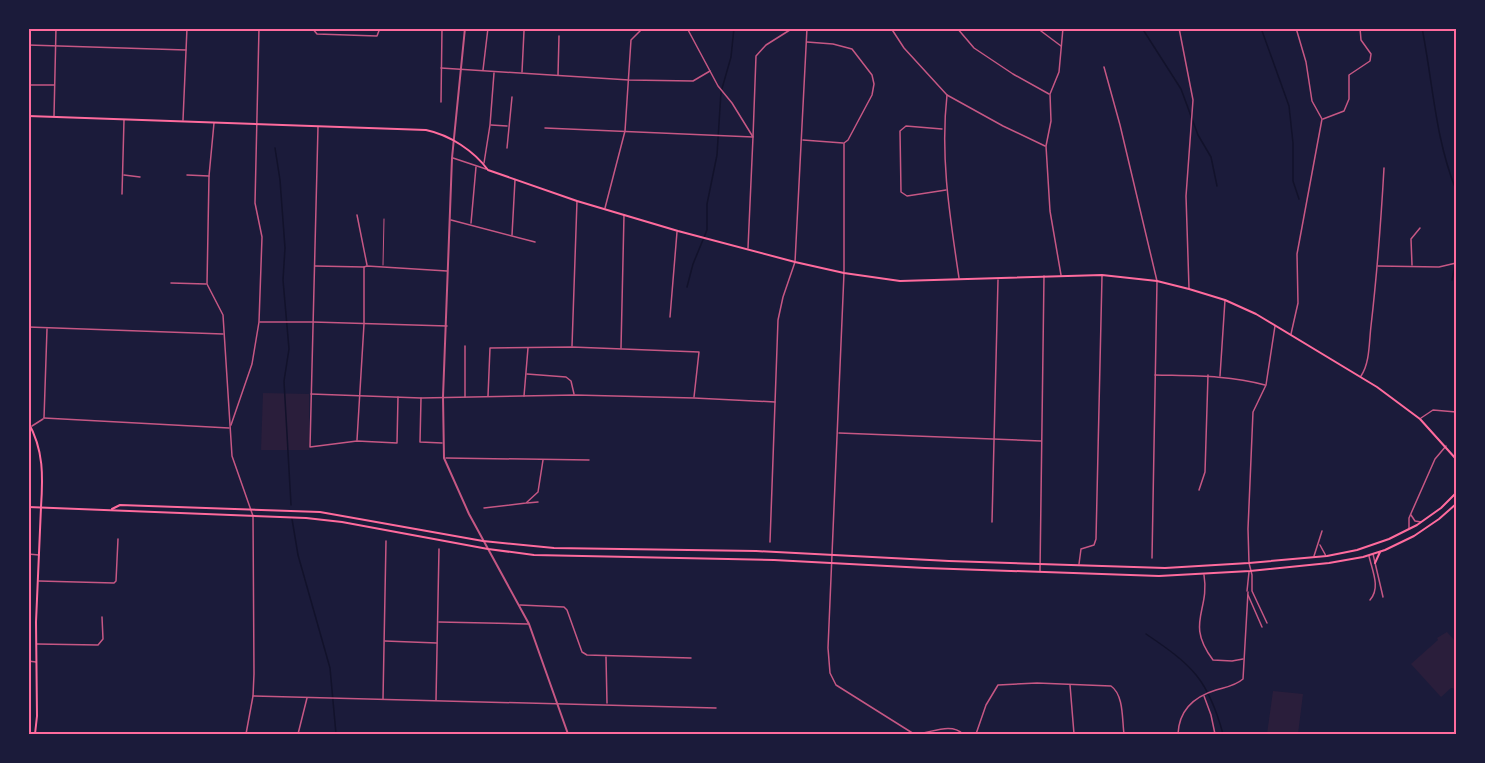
<svg xmlns="http://www.w3.org/2000/svg" width="1485" height="763" font-family="Ubuntu,sans-serif">
<style>
.green{fill:#2a1e3b}
.lines{fill:none;stroke-linecap:round;stroke-linejoin:round}
.stream{stroke:#12122b;stroke-width:1.5}
.service{stroke:#c65784;stroke-width:1}
.minor{stroke:#c65784;stroke-width:1.5}
.tertiary{stroke:#c65784;stroke-width:2}
.secondary{stroke:#ff6b9d;stroke-width:2}
.primary{stroke:#ff6b9d;stroke-width:2}
.neatline{fill:none;stroke:#ff6b9d;stroke-width:2}
</style>
<rect width="100%" height="100%" fill="#1b1b3a"/>
<g class="green">
<path d="M263,393L309,394V450H261Z"/>
<path d="M1447,632L1456,642V689L1451,688L1441,697L1411,664L1438,640L1437,638Z"/>
<path d="M1273,691L1303,694L1298,734H1267Z"/>
</g>
<g class="lines">
<g class="stream">
<path d="M1142,28L1181,89L1198,135L1211,157L1217,186"/>
<path d="M1261,28L1289,106L1293,143V181L1299,199"/>
<path d="M1422,28C1433,83 1435,138 1456,190"/>
<path d="M275,148L280,180L285,248L283,280L289,349L284,381L291,505"/>
<path d="M1452,280L1456,260"/>
<path d="M687,287L693,264L707,230V204L717,155L721,92L731,57L734,28"/>
<path d="M292,519L298,555L330,668L336,734"/>
<path d="M1146,634C1192,665 1208,679 1223,734"/>
</g>
<path class="service" d="M383,265L384,219"/>
<g class="minor">
<path d="M312,28L317,34L377,36L380,28"/>
<path d="M687,28L718,86L732,103L753,137L748,248"/>
<path d="M891,28L904,48L947,95L1003,126L1045,146"/>
<path d="M957,28L974,48L1013,74L1049,94"/>
<path d="M1037,28L1061,46"/>
<path d="M1179,28L1193,100L1186,196L1189,288"/>
<path d="M807,42L833,44L852,49L872,75L874,84L872,95L848,140L844,143V273L828,648L830,673L836,685L914,734"/>
<path d="M28,45L186,50"/>
<path d="M1104,67L1120,125L1157,281L1152,558"/>
<path d="M441,68L629,80L693,81L710,71"/>
<path d="M483,70L488,28"/>
<path d="M522,72L524,31"/>
<path d="M558,75L559,36"/>
<path d="M28,85H54"/>
<path d="M947,95C940,157 950,217 959,278"/>
<path d="M441,102L442,28"/>
<path d="M54,116L56,28"/>
<path d="M1323,119L1344,111L1349,99V75L1370,61L1371,54L1361,40L1360,28"/>
<path d="M183,120L187,28"/>
<path d="M214,123L209,176L207,284L223,315L232,456L253,516L254,674L253,696L246,734"/>
<path d="M491,125L507,126"/>
<path d="M318,127L310,447L357,441L397,443L398,397"/>
<path d="M545,128L753,137L756,56L766,45L793,28"/>
<path d="M942,129L906,126L900,131L901,192L907,196L946,190"/>
<path d="M803,140L843,143"/>
<path d="M507,148L512,97"/>
<path d="M453,158L486,169"/>
<path d="M484,163L490,125L494,73"/>
<path d="M124,175L140,177"/>
<path d="M187,175L209,176"/>
<path d="M122,194L124,120"/>
<path d="M605,208L625,131L631,40L643,28"/>
<path d="M357,215L367,265"/>
<path d="M451,220L535,242"/>
<path d="M471,223L476,167"/>
<path d="M512,235L515,180"/>
<path d="M1412,265L1411,239L1420,228"/>
<path d="M315,266L364,267L367,266L447,271"/>
<path d="M1378,266L1439,267L1456,263"/>
<path d="M1061,275L1050,211L1046,146L1051,121L1050,94L1059,72L1063,28"/>
<path d="M171,283L206,284"/>
<path d="M670,317L677,232"/>
<path d="M260,322H313L447,326"/>
<path d="M28,327L223,334"/>
<path d="M1291,334L1298,303L1297,254L1322,119L1312,101L1306,62L1296,28"/>
<path d="M465,346V397"/>
<path d="M572,346L577,201"/>
<path d="M621,348L624,215"/>
<path d="M527,374L566,377L571,381L574,394"/>
<path d="M1155,375C1192,376 1228,375 1265,385"/>
<path d="M1220,376L1225,300"/>
<path d="M1361,376C1370,363 1369,342 1371,326C1377,274 1381,221 1384,168"/>
<path d="M311,394L421,398L575,395L694,398L775,402"/>
<path d="M488,396L490,348L572,347L699,352L694,397"/>
<path d="M524,396L528,348"/>
<path d="M421,398L420,442L442,443"/>
<path d="M44,418L229,428"/>
<path d="M44,418L47,329"/>
<path d="M1421,418L1433,410L1456,412"/>
<path d="M231,425L252,364L259,322L262,237L255,203L259,28"/>
<path d="M32,426L43,419"/>
<path d="M839,433L1041,441"/>
<path d="M357,440L364,324V267"/>
<path d="M446,458L589,460"/>
<path d="M1199,490L1205,472L1208,375"/>
<path d="M527,503L538,502"/>
<path d="M484,508L526,503L538,492L543,460"/>
<path d="M1411,515L1415,521L1421,522"/>
<path d="M992,522L998,280"/>
<path d="M1409,528V518L1435,459L1446,446"/>
<path d="M770,542L778,320L783,297L795,262L807,28"/>
<path d="M1320,545L1326,556"/>
<path d="M28,554L39,555"/>
<path d="M1373,554L1383,597"/>
<path d="M1314,556L1322,531"/>
<path d="M1369,556C1372,570 1381,588 1370,600"/>
<path d="M1079,564L1081,549L1094,545L1096,539L1102,276"/>
<path d="M1040,571L1044,276"/>
<path d="M1204,575C1210,611 1185,623 1213,660L1232,661L1243,659"/>
<path d="M39,581L114,583L116,581L118,539"/>
<path d="M1247,591L1249,572"/>
<path d="M1248,595L1262,627"/>
<path d="M520,605L564,607L567,610L582,652L587,655L691,658"/>
<path d="M439,622L528,624"/>
<path d="M1267,623L1252,591V575L1249,563L1248,529L1253,412L1266,385L1275,326"/>
<path d="M385,641L437,643"/>
<path d="M37,644L98,645L103,639L102,617"/>
<path d="M606,657L607,703"/>
<path d="M28,661L36,662"/>
<path d="M1070,685L1074,734"/>
<path d="M253,696L716,708"/>
<path d="M1204,696L1211,715L1215,734"/>
<path d="M383,699L386,541"/>
<path d="M436,700L439,549"/>
<path d="M298,734L307,698"/>
<path d="M916,734C931,733 951,722 963,734"/>
<path d="M976,734L986,705L998,685L1037,683L1111,686C1124,695 1122,720 1124,734"/>
<path d="M1178,734C1179,711 1193,697 1216,690C1226,687 1235,686 1243,679L1248,592"/>
</g>
<path class="tertiary" d="M465,28L452,158L443,397L444,458L469,514L529,624L568,734"/>
<g class="secondary">
<path d="M28,116L426,130C450,135 474,151 488,170L577,201L678,231L795,262L844,273L900,281L1102,275L1157,281L1189,289L1225,300L1256,314L1377,387L1420,419L1456,459"/>
<path d="M35,734L37,716L36,622L41,507"/>
</g>
<g class="primary">
<path d="M28,422C44,450 43,477 41,507"/>
<path d="M1454,456H1456"/>
<path d="M28,507L306,518L342,522L488,549L534,555L774,560L925,568L1159,576L1250,571L1329,563L1363,557L1385,550L1414,536L1439,519L1456,504"/>
<path d="M112,509L120,505L320,512L483,541L554,548L756,551L949,561L1165,568L1249,563L1327,556L1357,550L1389,539L1417,525L1441,508L1456,493"/>
<path d="M1375,563L1380,552"/>
</g>
</g>
<rect width="1485" height="763" fill="none" stroke="#1b1b3a" stroke-width="60"/>
<rect x="30" y="30" width="1425" height="703" class="neatline"/>
</svg>
